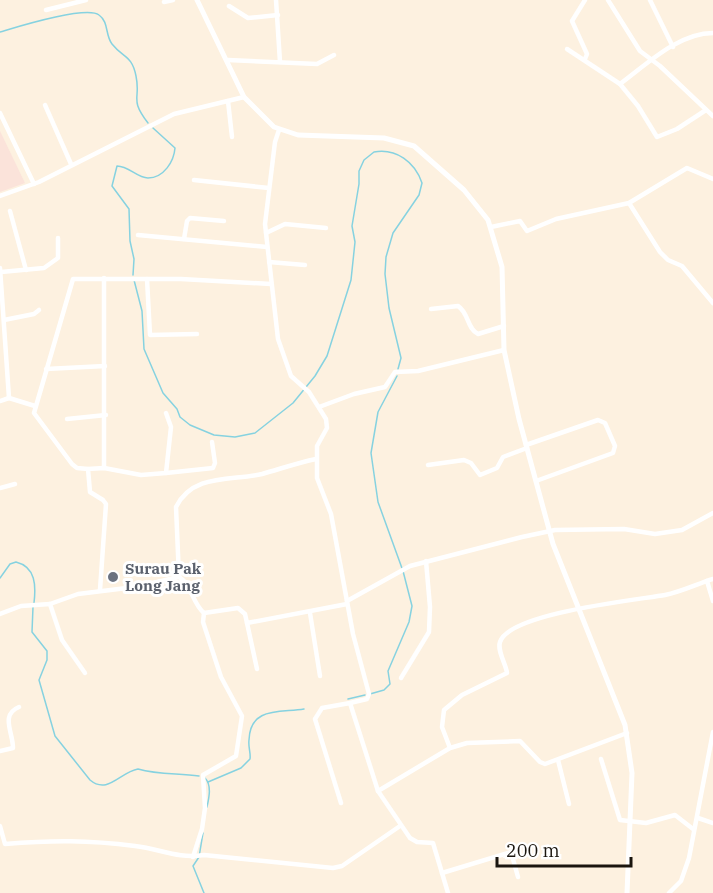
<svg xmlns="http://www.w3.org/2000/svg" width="713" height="893" font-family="'IBM Plex Serif',serif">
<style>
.education{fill:#fbe3da}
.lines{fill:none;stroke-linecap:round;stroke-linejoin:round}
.stream{stroke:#86d2e0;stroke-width:1.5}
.minor{stroke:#fff;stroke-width:4.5}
.tertiary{stroke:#fff;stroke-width:5}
.worship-dot{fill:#6b7280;stroke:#fff;stroke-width:2}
.labels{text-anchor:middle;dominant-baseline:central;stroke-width:6;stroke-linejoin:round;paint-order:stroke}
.worship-label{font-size:15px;font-weight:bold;fill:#5b616d;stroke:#fff;text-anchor:start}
</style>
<rect width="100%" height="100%" fill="#fdf1e0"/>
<path class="education" d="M0,131L25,183L0,192Z"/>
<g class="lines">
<g class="stream">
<path d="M0,32C17,27 86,5 99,15C109,22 105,35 112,44C123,58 132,55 136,76C141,100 129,98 148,123"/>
<path d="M133,275L134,259L130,241L129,209L112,186L117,166C129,166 137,178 148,178C164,178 174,161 175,148L153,128"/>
<path d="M134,280L142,311L144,349L163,393L177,409L180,417L190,425L214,435L235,437L255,433L293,403L315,376L327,356L351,280L355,242L352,226L359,184V171L364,160L374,152C396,148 415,162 422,183L419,195L393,233L386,257L385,274L389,308L401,358L398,369"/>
<path d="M0,578L10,564L16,562C36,567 36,586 34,603"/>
<path d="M33,607L32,632L47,651V660L39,680L55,736L90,780C108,795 120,772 138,769C159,775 178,773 199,776"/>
<path d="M370,694L384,690L390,684L388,671L409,622L412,606L403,571L378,502L371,453L378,412L397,376"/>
<path d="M348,699L365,695"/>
<path d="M205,778C212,785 209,798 207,807"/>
<path d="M208,782L241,768L250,759C251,753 248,747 249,740C250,706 281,713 304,709"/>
<path d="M203,833L199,857L193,866L204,893"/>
</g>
<g class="minor">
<path d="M276,0L280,62"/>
<path d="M585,0L572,21L587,54L585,59"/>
<path d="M608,0L640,51L660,66L713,116"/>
<path d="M650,0L673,47"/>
<path d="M164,2L173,0"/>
<path d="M229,6L248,18L278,15"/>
<path d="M46,10L86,0"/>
<path d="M567,49L620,84L638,106L657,137L677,129L706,110"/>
<path d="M228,60L317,64L334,55"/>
<path d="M620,84C646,65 678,33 713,33"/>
<path d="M228,101L232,137"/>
<path d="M45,105L71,164"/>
<path d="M0,113L34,184"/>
<path d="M279,130L275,142L265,224L278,339L291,376L309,392L326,419L327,428L317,446V478L331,514L353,634L369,694L367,699L350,703L378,791L410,838L417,842L433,843L448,893"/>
<path d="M194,180L269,188"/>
<path d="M0,196L39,182L174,114L244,97"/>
<path d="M629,203L660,252L668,260L682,266L713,303"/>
<path d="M10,211L26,270"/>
<path d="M491,227L520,221L527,231L556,219L629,203L687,168L713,179"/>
<path d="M266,233L285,224L326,228"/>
<path d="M138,235L267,247"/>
<path d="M184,239L187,221L190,218L224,221"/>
<path d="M269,262L305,265"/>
<path d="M0,268L9,398L35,406"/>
<path d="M1,272L44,268L58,258V238"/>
<path d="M104,278V468"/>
<path d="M147,279L150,335L197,334"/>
<path d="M431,309L458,306C469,313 467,329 478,334L504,326"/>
<path d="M4,320L34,314L39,310"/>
<path d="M46,369L105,366"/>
<path d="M0,401L9,398"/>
<path d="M319,407L354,394L385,387L395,372L418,371L504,350"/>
<path d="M67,419L106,415"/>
<path d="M526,445L598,420L605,423L615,446L613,453L536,481"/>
<path d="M428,465L464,460L471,463L480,475L497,468L503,457L527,448"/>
<path d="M88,469L77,468L72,464L34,413L73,279H181L271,284"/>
<path d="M166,473L213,468L215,463L212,442"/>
<path d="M0,488L15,484"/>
<path d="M179,577L176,507C193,473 232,481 262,474C280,469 297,463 316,459"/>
<path d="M707,581L713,601"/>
<path d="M100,590L106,504L103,500L90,492L88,469L104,468L141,475L166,473L171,427L166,413"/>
<path d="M347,601L410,566L522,537L555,530L624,529L655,534L682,530L713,513"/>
<path d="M50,604L62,640L85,673"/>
<path d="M310,613L320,676"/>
<path d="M0,614L21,606L50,604L78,594L135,587L179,577C192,585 192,603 204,613L238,608L245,614L247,623L347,604"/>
<path d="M247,623L257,669"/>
<path d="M401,678L429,632L430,607L426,561"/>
<path d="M450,748L442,727L444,710L462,695L507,673C506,664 497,651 500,642C509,613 636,600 665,595C681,592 697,584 713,579"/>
<path d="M0,751L13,748C13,732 0,715 19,707"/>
<path d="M601,759L620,820L646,823L675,815L693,829"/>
<path d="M558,760L569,804"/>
<path d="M378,791L450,748L467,743L520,741L540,762L545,764L627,733"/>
<path d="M341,803L315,719L322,708L350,703"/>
<path d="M698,818L713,823"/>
<path d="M0,826L5,844C53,840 88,840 135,846C161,849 177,859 204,855L333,868L342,866L400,826"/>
<path d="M193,857L202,829L205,808L203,775L236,756L242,716L221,677L203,622L204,613"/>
<path d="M442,873L511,852L518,877"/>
<path d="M669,893L681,881L689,858L713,732"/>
</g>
<path class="tertiary" d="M197,0L244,97L274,127L298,135L384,138L414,146L464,190L488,220L502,267L504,350L519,419L553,544L625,725L632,773L627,893"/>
</g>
<circle class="worship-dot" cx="113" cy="577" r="6"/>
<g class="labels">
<g class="worship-label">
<text x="125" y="568">Surau Pak<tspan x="125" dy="17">Long Jang</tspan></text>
</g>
</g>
<path d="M497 857v9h134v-9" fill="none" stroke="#1a150e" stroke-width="3"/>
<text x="506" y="857" font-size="18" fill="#1a150e" stroke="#ffffff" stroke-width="4.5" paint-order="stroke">200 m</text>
</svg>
